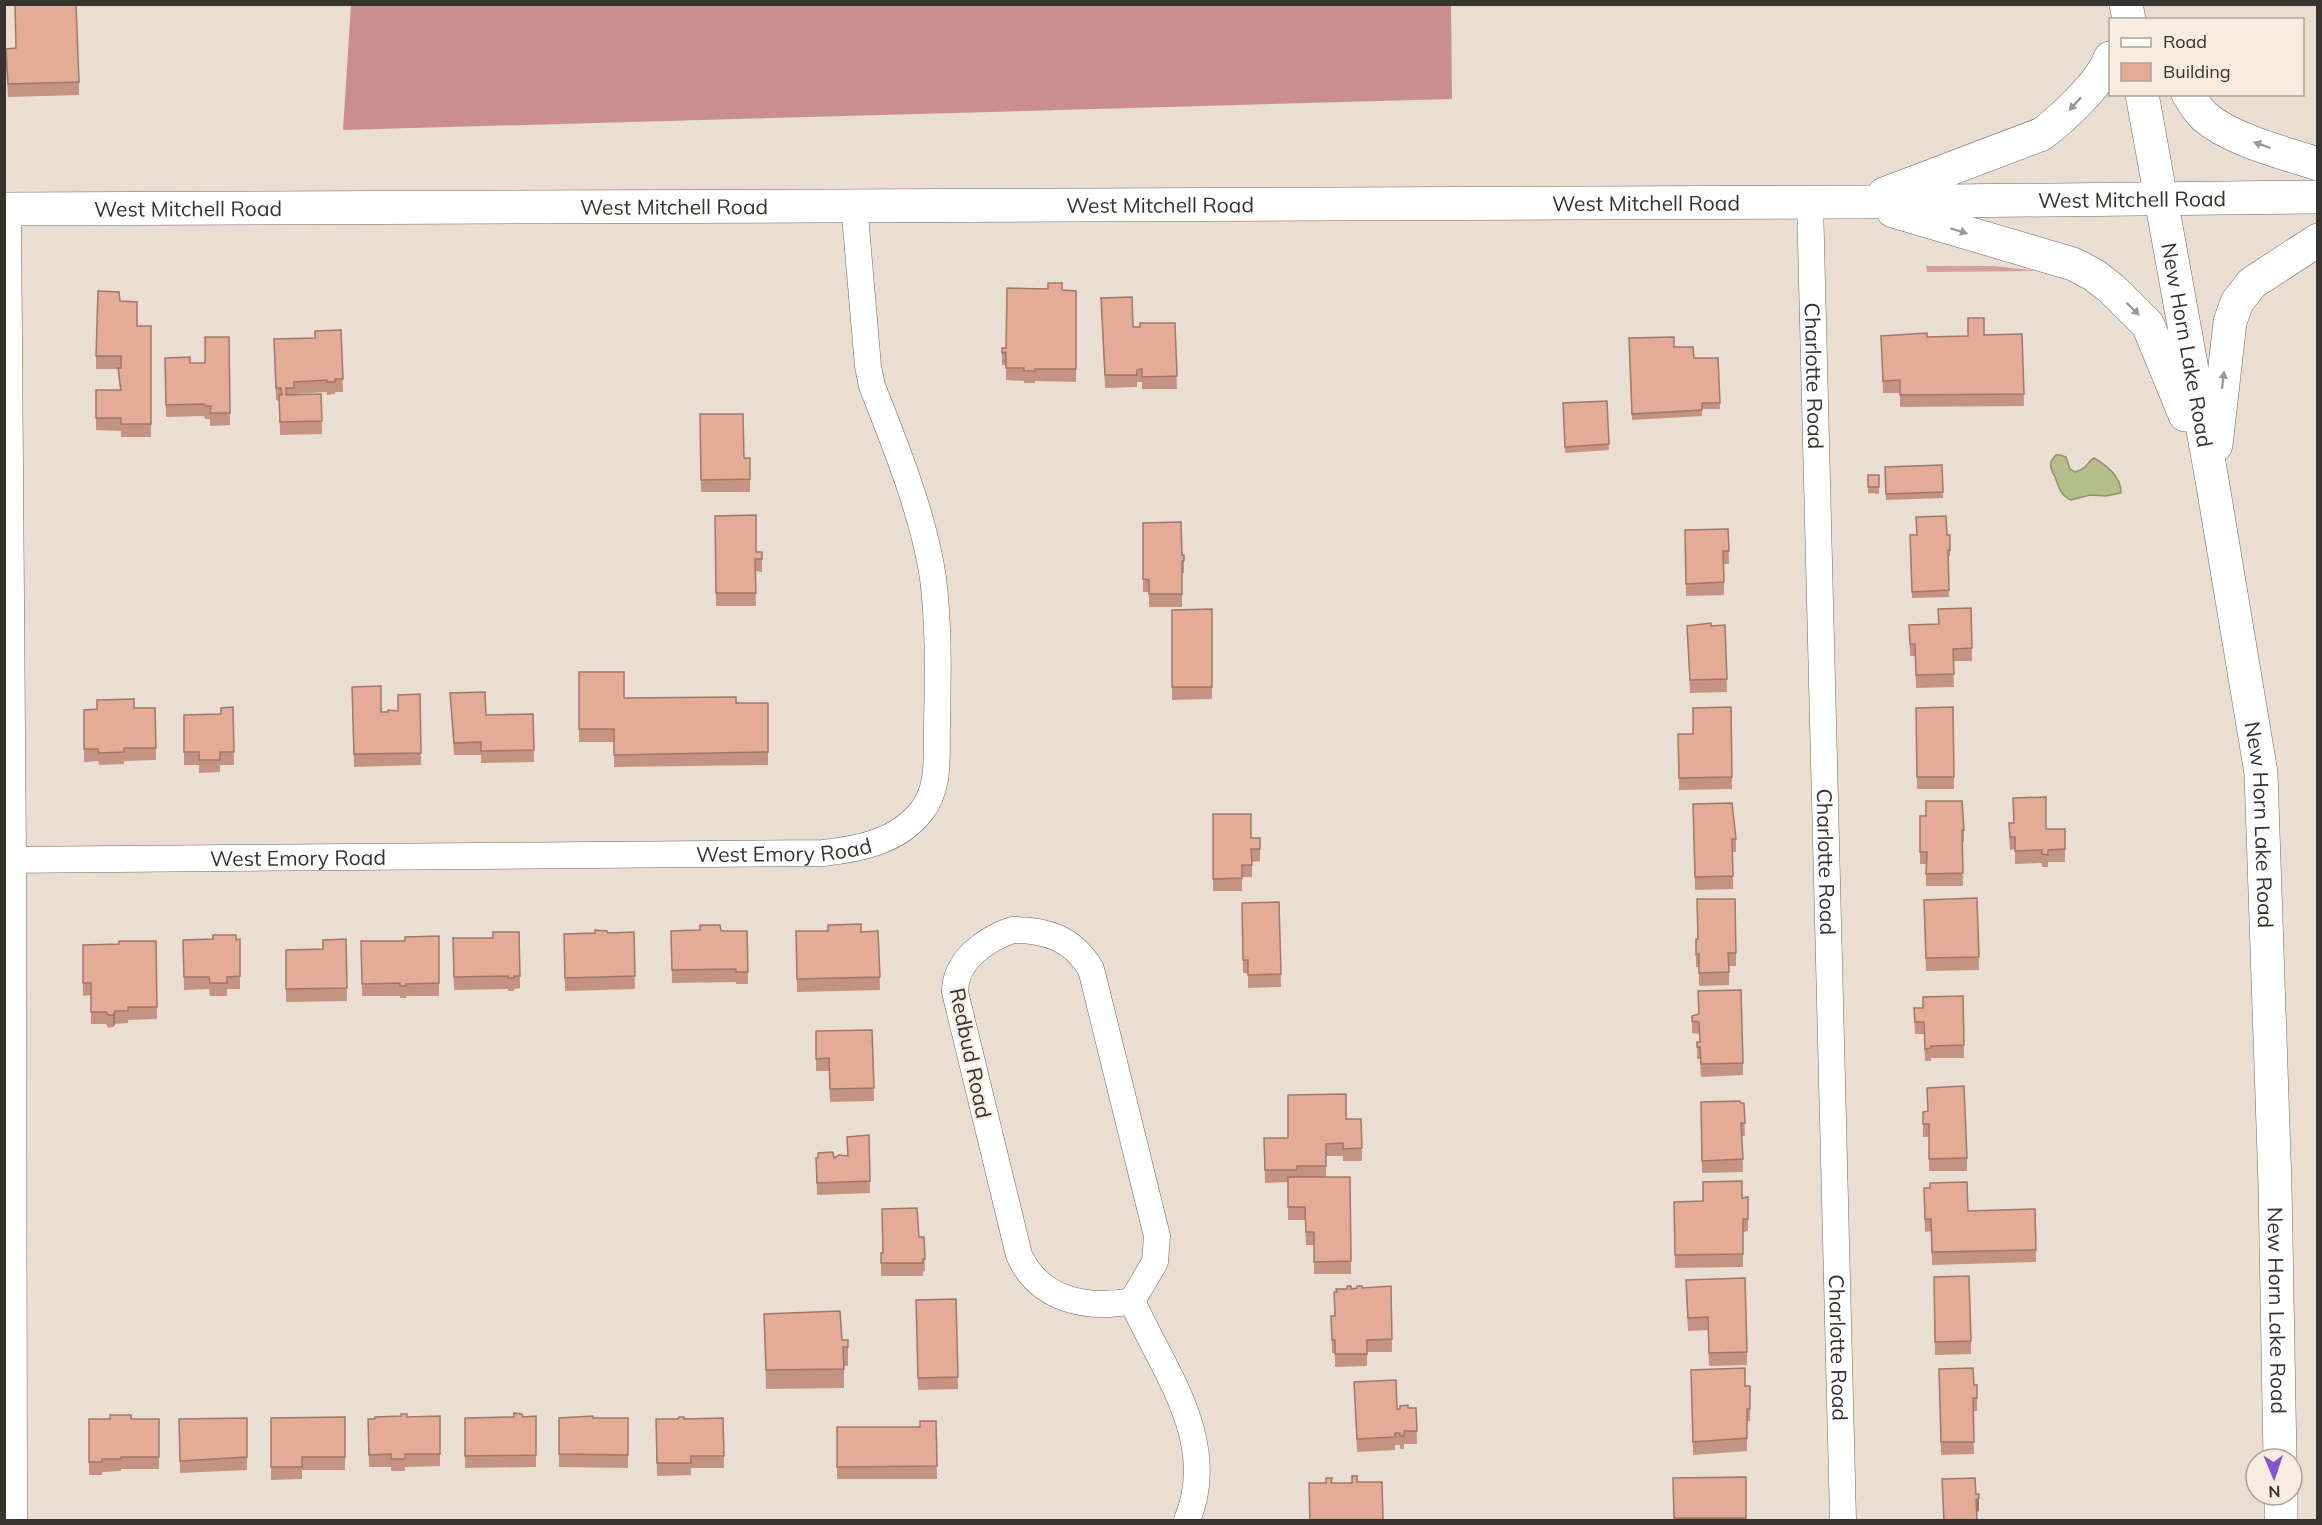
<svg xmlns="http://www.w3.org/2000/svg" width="2322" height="1525" font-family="Mulish,sans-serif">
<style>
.green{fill:#d69ea1}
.forest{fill:#ca8e92}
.water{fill:#b3be89;stroke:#8e946e;stroke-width:1.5}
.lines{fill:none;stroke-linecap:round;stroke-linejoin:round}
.street-casing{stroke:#71675d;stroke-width:27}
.secondary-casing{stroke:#71675d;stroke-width:34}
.street{stroke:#fff;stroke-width:26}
.secondary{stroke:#fff;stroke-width:33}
.wall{fill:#c49382}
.shaded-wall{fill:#a0786a}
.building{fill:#e4ab97;stroke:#a0786a;stroke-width:1.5}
.oneway{fill:#9b9996}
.labels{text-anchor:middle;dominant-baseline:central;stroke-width:4.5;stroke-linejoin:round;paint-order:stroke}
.street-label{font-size:21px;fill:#37332e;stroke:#f8ece0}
</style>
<rect width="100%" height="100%" fill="#eaded3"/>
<path class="green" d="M1926,266H1994L2039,271L1927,272Z"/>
<path class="forest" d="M351,5H1451L1452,99L343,130Z"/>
<path class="water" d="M2056,455H2060L2066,457L2070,469L2075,472C2089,468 2085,463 2094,458C2107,466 2121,476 2121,493L2106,496L2090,495L2071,500C2060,495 2059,487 2055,477C2051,468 2047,464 2056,455Z"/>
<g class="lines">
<defs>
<g id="street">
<path id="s1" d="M1810,202L1843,1520"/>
<path d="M8,209L13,860L14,1520"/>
<path id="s2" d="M4,860L823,853C859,849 897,842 921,812C941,787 936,754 937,724C938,675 939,626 933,578C924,516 895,444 872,386L868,366L854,204"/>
<path d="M1012,930C1047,930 1072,938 1091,969L1157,1236L1155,1262L1132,1301C1087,1310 1039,1300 1019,1255L955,992C955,960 985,940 1012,930Z"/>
<path d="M1132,1301C1163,1370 1220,1442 1187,1520"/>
</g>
<g id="secondary">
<path d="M2126,4L2129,20"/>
<path id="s3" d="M2142,94L2212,480L2261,773L2275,1185L2280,1459"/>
<path d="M2188,94C2193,102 2198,111 2205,117C2232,140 2284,153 2318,164"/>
<path d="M1884,194L2042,134C2063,118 2101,83 2110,58"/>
<path id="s4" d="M4,209L1862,202L2318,197"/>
<path d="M1893,211L2073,264L2094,275L2112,289L2148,325L2185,415"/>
<path d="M2216,445L2230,322L2237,302L2252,283L2318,240"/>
<path d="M2281,1495V1520"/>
</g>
</defs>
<use href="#street" class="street-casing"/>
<use href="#secondary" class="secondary-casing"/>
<use href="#street" class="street"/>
<use href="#secondary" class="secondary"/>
</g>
<g class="wall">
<path d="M16,48L79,82V95L8,97L6,61Z"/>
<path d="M1062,290L1076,291V382L1035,381V383H1024V381L1006,380V365H1002V348H1006Z"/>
<path d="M1101,298L1133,327L1175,323L1177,389H1142V382H1137V387L1105,388Z"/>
<path d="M120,301L137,326H151V437H121V431L96,430V390H120L118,369H96V356Z"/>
<path d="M341,330L343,392H335V394L327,395V392L294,394H321L322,434L280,435L279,401L276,400L274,339L315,338Z"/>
<path d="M2022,334L2024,406L1900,407V393H1883L1881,336L1927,337Z"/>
<path d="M229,337L230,425L210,426V419H205L204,416L166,417L165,358L190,363H205Z"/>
<path d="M1629,338L1674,347L1694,358H1718L1720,409H1702V416L1632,420Z"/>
<path d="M1607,401L1609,450L1565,453L1563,403Z"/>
<path d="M700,414L744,458H750V492H701Z"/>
<path d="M1942,465L1943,498L1886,500L1885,467Z"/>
<path d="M1868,475H1879V494L1868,493Z"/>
<path d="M715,516L756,552H762V572L755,571L756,606H716Z"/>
<path d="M1143,523L1182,555L1184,561V573H1182V607H1149V592H1143Z"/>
<path d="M1728,529L1729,564H1724V595L1686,596L1685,530Z"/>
<path d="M1910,535H1947L1950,550V556L1948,557L1949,597L1912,598Z"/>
<path d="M1971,608L1972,661H1953L1954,687L1916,688L1915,656H1910L1909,625L1938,624Z"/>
<path d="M1212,609V699L1172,700V610Z"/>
<path d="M1725,625L1727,692L1690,693L1687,626Z"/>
<path d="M579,672L624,698L736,703H768V765L614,767V742H579Z"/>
<path d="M352,687L381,712L398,711L420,694L421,765L354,767Z"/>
<path d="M450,693L486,715L533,714L534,762L481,763V755H454Z"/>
<path d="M233,707L234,765H220V772L199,773V765H184V715L221,714Z"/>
<path d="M1731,707L1732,789L1679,790L1678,734H1693Z"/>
<path d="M1953,707L1954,789H1917L1916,708Z"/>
<path d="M155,708L156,760L124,761V764L99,765L98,761L84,762V710Z"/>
<path d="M1693,804L1736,839V852H1733V889L1695,890Z"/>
<path d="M1213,814L1251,838H1260V861L1252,862V877H1242V891H1213Z"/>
<path d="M1920,816L1964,830V842H1962L1963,886H1926V864H1920Z"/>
<path d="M2046,829H2065V862H2048V867H2042V863L2015,864V849L2010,850L2009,836Z"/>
<path d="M1977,898L1979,970L1926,971L1924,913Z"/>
<path d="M1279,902L1281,987L1248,988V973H1243L1242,903Z"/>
<path d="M671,931H747L748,984H736V982L672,983Z"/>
<path d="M796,931H878L880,990L797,992Z"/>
<path d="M519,932L520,988L514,989V991H508V989L454,990L453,938H493Z"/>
<path d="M634,932L635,989L565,991L564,934Z"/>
<path d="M439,936V996H406V998H400V996H362L361,941H405Z"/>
<path d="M240,939V989H227V996H210L209,989L184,990L183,940Z"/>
<path d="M346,939L347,1001L286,1002V950L323,949Z"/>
<path d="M1696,939L1736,953V966H1729V985L1699,986V967H1696Z"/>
<path d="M156,941L157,1019L128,1020V1023L115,1024L113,1027L108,1028L106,1024H91V995L83,996V945L119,944Z"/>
<path d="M1963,996L1964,1058H1931V1061H1925L1924,1034H1915L1914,1008H1923Z"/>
<path d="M1698,1014L1743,1063V1075L1701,1077L1700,1059H1697V1042H1700L1699,1034L1692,1033V1016Z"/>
<path d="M872,1030L874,1101L830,1102L829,1071H816V1031Z"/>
<path d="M1701,1102L1744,1103L1745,1136H1742L1743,1172L1702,1173Z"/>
<path d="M1923,1112L1967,1158V1171H1929V1137H1923Z"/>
<path d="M1346,1119H1361L1362,1161H1343V1156H1326V1177H1350L1351,1274H1314V1245H1306L1305,1220H1288V1182L1265,1183L1264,1138H1288Z"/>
<path d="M869,1135L870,1193L817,1195L816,1158L848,1156L847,1137Z"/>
<path d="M1742,1198L1748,1219V1231L1743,1232V1267L1675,1268L1674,1202L1703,1201Z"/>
<path d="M1924,1200L1968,1211L2035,1209L2036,1262L1932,1265L1931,1231L1925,1232Z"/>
<path d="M919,1237H924L925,1271L923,1272V1276H881V1253Z"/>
<path d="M1934,1277L1971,1341V1354L1935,1355Z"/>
<path d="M1391,1286L1392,1352H1367V1366L1335,1367V1353H1332L1331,1316H1335L1334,1292L1351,1289Z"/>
<path d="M1686,1293L1747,1352V1365L1709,1366L1708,1330L1688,1331Z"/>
<path d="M956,1299L958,1389L918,1390L916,1300Z"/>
<path d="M764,1314L842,1340H848V1366H844V1388L766,1389Z"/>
<path d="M1939,1369L1974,1385H1977V1411H1973L1974,1454L1941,1455Z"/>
<path d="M1354,1382L1397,1409L1416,1408L1417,1444H1404V1449H1400V1445H1395V1450L1357,1452Z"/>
<path d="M1691,1382L1750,1386V1421L1747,1422V1451L1693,1455Z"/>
<path d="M440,1416V1466L405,1467V1471H391V1467H369L368,1419Z"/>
<path d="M536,1416V1467L465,1468V1418Z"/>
<path d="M345,1417V1470H302V1479L271,1480V1418Z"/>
<path d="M247,1418V1470L180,1473L179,1419Z"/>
<path d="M559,1418H628V1468L559,1467Z"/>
<path d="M723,1418L724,1468H691V1475L657,1476L656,1419Z"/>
<path d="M89,1419H159V1469H121V1471L102,1472V1475H89Z"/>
<path d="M936,1421L937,1479H837V1427H920Z"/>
<path d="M1746,1477V1521H1674L1673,1478Z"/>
</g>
<g class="shaded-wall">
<path d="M115,1011V1024L113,1027V1015Z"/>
<path d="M1979,1498V1511L1976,1513V1500Z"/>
</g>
<g class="building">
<path d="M15,4H76L79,82L8,84L6,49L16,48Z"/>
<path d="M1048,283H1062V290L1076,291V369H1035V371H1024V368H1006V352L1002,353V348H1006L1007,288L1048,289Z"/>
<path d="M98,291L119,292L120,301L137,302V326H151V424H121V418H96V390H121L118,368H121V356H96Z"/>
<path d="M1132,297L1133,327H1140V323H1175L1177,376L1142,377V369L1137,370V375H1105L1101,298Z"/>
<path d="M1968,318H1984V335L2022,334L2024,394L1900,395V380L1883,381L1881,336L1927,333V337L1968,336Z"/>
<path d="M341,330L343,379H335V382H327V380L294,382V388H286V395L321,394L322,421L280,422L279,395H282L281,388H276L274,339L315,338V331Z"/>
<path d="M205,337H229L230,413H210L211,406H205L204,404L166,405L165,358L190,357V363H205Z"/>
<path d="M1674,337V347H1693L1694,358H1718L1720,403H1702V410L1632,414L1629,338Z"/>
<path d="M1607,401L1609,444L1565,447L1563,403Z"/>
<path d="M700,414H743L744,458H750V479L701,480Z"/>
<path d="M1942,465L1943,492L1886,494L1885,467Z"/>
<rect x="1868" y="475" width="11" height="12"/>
<path d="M756,515V552H762V559H755L756,593H716L715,516Z"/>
<path d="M1946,516L1947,535H1950V550H1948L1949,590L1912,592L1910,535H1917L1916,517Z"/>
<path d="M1181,522L1182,555H1184V561H1182V594H1149V580L1143,579V523Z"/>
<path d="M1728,529L1729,551H1723L1724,582L1686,584L1685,530Z"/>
<path d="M1971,608L1972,648L1953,649L1954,674L1916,675L1915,644H1910L1909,625L1939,624L1938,609Z"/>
<path d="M1212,609V687H1172V610Z"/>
<path d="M1711,623V626L1725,625L1727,679L1690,680L1687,626Z"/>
<path d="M579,672H624V698L736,697V703H768V752L614,755V729H579Z"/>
<path d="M381,686V712H388V710L398,711V695L420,694L421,753L354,754L352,687Z"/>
<path d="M485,692L486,715L533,714L534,750L481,751V742L454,743L450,693Z"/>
<path d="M134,699V708H155L156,748H124V752L99,753L98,749H84V710L97,709V700Z"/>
<path d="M233,707L234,752H220V760H199V752H184V715L221,714V708Z"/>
<path d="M1731,707L1732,777L1679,778L1678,734H1693V708Z"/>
<path d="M1953,707L1954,777H1917L1916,708Z"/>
<path d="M2046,797V829H2065V849L2048,850V855L2042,854V850L2015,851V837H2010L2009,823H2014L2013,798Z"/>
<path d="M1926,801H1962L1964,830H1962L1963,873L1926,874L1927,852H1920V816H1926Z"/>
<path d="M1732,803L1736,839H1732L1733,876L1695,877L1693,804Z"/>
<path d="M1213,814H1251V838H1260V849H1251L1252,865H1242V878L1213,879Z"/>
<path d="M1977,898L1979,957L1926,958L1924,900Z"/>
<path d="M1697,899H1735L1736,953H1728L1729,972L1699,973V954L1696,955V939H1698Z"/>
<path d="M1279,902L1281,974L1248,975V960H1243L1242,903Z"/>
<path d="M861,924V932L878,931L880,977L797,979L796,931H828V925Z"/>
<path d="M700,925H720L721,931H747L748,972H736V969L672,970L671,931L700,930Z"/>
<path d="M595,930L607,931L608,933L634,932L635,976L565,978L564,934L595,933Z"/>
<path d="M493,932H519L520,976H514V978H508V976L454,977L453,938H493Z"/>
<path d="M213,935H236V940L240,939V976L227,977V983H210L209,977H184L183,940L213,939Z"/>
<path d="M439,936V983L406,984V986H400V983L362,984L361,941H405V937Z"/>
<path d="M346,939L347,988L286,989V950L323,949V940Z"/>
<path d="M119,941H156L157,1007H128V1011H115L113,1015H108L106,1012H91V983H83V945L119,944Z"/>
<path d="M1741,990L1743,1063L1701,1064L1700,1047H1697V1042H1700L1699,1022L1692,1021V1016L1699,1014L1698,991Z"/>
<path d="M1963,996L1964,1045L1931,1046V1048L1925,1049L1924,1022H1915L1914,1008H1923V997Z"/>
<path d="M872,1030L874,1088L830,1089L829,1058L816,1059V1031Z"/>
<path d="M1964,1086L1967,1158L1929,1159V1124H1923V1112L1928,1111L1927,1088Z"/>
<path d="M1346,1094V1119H1361L1362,1148L1343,1149V1143L1326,1144V1166H1297V1170H1265L1264,1138H1288V1095Z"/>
<path d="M1740,1101L1741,1103H1744L1745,1123H1741L1743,1159L1702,1161L1701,1102Z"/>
<path d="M869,1135L870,1181L817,1183L816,1158H818V1153L833,1152L834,1158L839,1155L848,1156L847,1137Z"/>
<path d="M1288,1177H1350L1351,1261L1314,1262V1232H1306L1305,1207H1288Z"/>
<path d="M1742,1181V1198L1748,1197V1219H1743V1254L1675,1255L1674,1202L1703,1201V1182Z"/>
<path d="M1967,1182L1968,1211L2035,1209L2036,1250L1932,1252L1931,1219H1925L1924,1188H1930V1183Z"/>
<path d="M917,1208L919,1237H924L925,1259H923V1263H881V1253H883L882,1209Z"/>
<path d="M1969,1276L1971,1341L1935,1342L1934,1277Z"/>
<path d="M1745,1278L1747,1352L1709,1353L1708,1317L1688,1318L1686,1280Z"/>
<path d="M1347,1286H1351V1289L1357,1288V1286H1362V1288L1391,1286L1392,1339L1367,1340V1354H1335V1340H1332L1331,1316H1335L1334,1292H1337L1336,1289H1347Z"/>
<path d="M956,1299L958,1377L918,1378L916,1300Z"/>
<path d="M840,1311L842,1340H848V1347H843L844,1369L766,1370L764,1314Z"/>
<path d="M1745,1368V1386H1750V1409H1747V1438L1693,1442L1691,1370Z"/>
<path d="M1973,1368L1974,1385H1977V1398H1973L1974,1442H1941L1939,1369Z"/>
<path d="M1396,1380L1397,1409H1400V1406L1408,1405V1408H1416L1417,1431H1404V1436H1400V1433H1395V1437L1357,1439L1354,1382Z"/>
<path d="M514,1413L522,1414L523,1417L536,1416V1455L465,1456V1418L514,1417Z"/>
<path d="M401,1414H407V1417L440,1416V1454H405V1459H391V1454L369,1455L368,1419H375V1417L401,1416Z"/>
<path d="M110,1415H131V1419H159V1457H121V1459H102V1462H89V1419H110Z"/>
<path d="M593,1416V1418H628V1455L559,1454V1418Z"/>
<path d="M345,1417V1457H302V1467H271V1418Z"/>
<path d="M679,1417H684V1419L723,1418L724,1456H691V1463H657L656,1419H678Z"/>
<path d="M247,1418V1457L180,1461L179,1419Z"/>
<path d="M920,1421H936L937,1466L837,1467V1427H920Z"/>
<path d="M1352,1476H1357V1482H1382L1383,1520L1310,1521L1309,1483H1326V1478H1332L1331,1483H1352Z"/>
<path d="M1746,1477V1518H1674L1673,1478Z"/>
<path d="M1975,1478L1976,1494H1979V1498L1976,1500L1977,1521H1944L1942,1479Z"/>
</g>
<defs><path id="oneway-solid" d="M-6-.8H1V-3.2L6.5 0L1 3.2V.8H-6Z" transform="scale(1.5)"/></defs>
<g class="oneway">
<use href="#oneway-solid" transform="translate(2075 104) rotate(132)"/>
<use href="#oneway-solid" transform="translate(2262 145) rotate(-160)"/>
<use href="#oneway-solid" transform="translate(1959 231) rotate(17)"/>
<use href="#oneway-solid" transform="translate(2133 309) rotate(44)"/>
<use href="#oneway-solid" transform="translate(2223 380) rotate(-83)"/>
</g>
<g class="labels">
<g class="street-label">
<text stroke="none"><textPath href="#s4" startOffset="2128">West Mitchell Road</textPath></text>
<text stroke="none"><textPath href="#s4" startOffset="1642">West Mitchell Road</textPath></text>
<text stroke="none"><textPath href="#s4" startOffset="1156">West Mitchell Road</textPath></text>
<text stroke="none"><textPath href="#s4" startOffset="670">West Mitchell Road</textPath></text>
<text stroke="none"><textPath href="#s4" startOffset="184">West Mitchell Road</textPath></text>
<text stroke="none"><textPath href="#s3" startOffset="255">New Horn Lake Road</textPath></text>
<text stroke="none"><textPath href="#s1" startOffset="174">Charlotte Road</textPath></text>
<text stroke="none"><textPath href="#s3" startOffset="741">New Horn Lake Road</textPath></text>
<text stroke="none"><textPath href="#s2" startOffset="780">West Emory Road</textPath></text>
<text stroke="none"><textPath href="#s2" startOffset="294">West Emory Road</textPath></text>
<text stroke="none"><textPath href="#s1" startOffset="660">Charlotte Road</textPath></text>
<text transform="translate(971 1053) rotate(78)">Redbud Road</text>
<text stroke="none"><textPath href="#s3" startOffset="1227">New Horn Lake Road</textPath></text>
<text stroke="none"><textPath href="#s1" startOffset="1146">Charlotte Road</textPath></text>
</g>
</g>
<rect width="2322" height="1525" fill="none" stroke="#37332e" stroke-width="12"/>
<rect x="2109" y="18" width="195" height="78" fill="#f8ece0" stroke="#aba299" stroke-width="1.5"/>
<rect x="2121" y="38" width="30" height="9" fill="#ffffff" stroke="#aba299" stroke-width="1.5"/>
<text x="2163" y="48" font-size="18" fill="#37332e">Road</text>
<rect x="2121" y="63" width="30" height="18" fill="#e4ab97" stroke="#aba299" stroke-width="1.5"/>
<text x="2163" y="78" font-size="18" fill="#37332e">Building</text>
<g transform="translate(2274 1477) rotate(178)"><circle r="28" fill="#f8ece0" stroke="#aba299" stroke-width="1.5"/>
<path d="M0-4.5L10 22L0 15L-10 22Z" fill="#8356cf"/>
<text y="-9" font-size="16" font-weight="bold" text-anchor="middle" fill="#37332e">N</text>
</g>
</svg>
